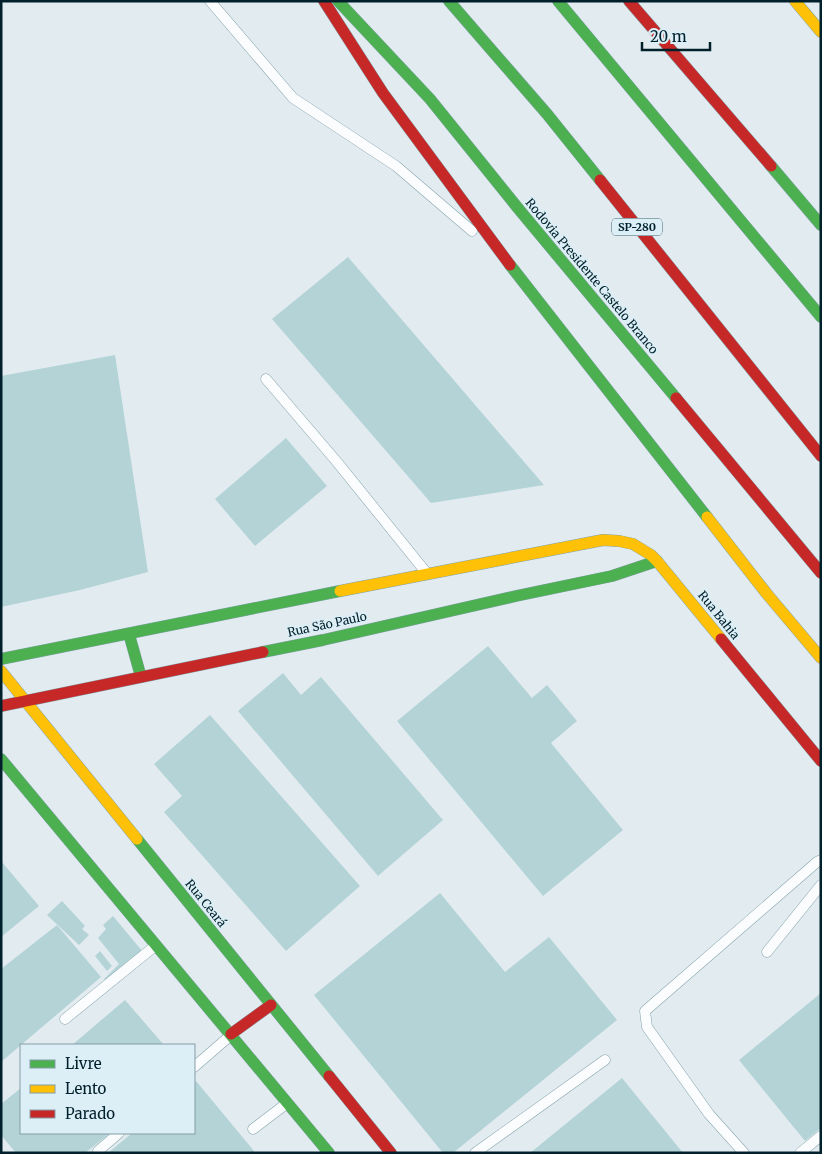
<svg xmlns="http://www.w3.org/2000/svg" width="822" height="1154" font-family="Merriweather,serif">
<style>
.building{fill:#b4d3d7}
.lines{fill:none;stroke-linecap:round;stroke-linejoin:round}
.lane-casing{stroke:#84a3ac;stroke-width:11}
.fast-casing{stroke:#84a3ac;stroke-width:12}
.slow-casing{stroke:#84a3ac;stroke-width:12}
.jam-casing{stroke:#84a3ac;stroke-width:12}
.lane{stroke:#fbfcfd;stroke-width:10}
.fast{stroke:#4caf50;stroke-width:11}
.slow{stroke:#ffc107;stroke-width:11}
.jam{stroke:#c62828;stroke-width:11}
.labels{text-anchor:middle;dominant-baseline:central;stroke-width:4;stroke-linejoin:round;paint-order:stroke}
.shield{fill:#dceef6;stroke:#425e68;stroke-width:1}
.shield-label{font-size:11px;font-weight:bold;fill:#00202b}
.street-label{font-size:12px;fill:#00202b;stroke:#dceef6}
</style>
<rect width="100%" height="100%" fill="#e2ecf0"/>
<g class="building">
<path d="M348,257L544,485L431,503L272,319Z"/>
<path d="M115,355L148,572L80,590L1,607V376Z"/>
<path d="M286,438L327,486L255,546L215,499Z"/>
<path d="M488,646L532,698L547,685L577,721L551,743L623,830L543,896L397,721Z"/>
<path d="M283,673L301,695L321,677L443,820L378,876L238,711Z"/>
<path d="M210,715L360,886L286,951L164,812L182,796L154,764Z"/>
<path d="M1,861L39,906L1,937Z"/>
<path d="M440,893L505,972L549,937L617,1020L453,1153H443L314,995Z"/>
<path d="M62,901L85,926L82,929L89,935L79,945L47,915Z"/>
<path d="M113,916L143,952L109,986L104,979L119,964L98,938L106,929L103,925Z"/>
<path d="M57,925L101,977L1,1062V969Z"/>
<path d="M100,951L112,966L107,971L95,956Z"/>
<path d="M821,993V1128L805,1141L739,1060Z"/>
<path d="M125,1000L164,1045H72Z"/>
<path d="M622,1078L683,1153H530Z"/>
<path d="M196,1081L254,1151L253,1153H108L132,1133H194V1083Z"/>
<path d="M21,1088V1133H110L85,1153H16L1,1135V1104Z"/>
</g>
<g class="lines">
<defs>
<g id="lane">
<path d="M210,1L293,98L396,166L472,231"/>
<path d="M266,379L337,462L425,571"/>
<path d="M767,952L821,885"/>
<path d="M65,1019L155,946"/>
<path d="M194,1067L231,1035"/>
<path d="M253,1129L286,1104"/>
<path d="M98,1151L119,1133"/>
<path d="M475,1153L605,1060"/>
<path d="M744,1153L709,1114L647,1027L645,1011L817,862L821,860"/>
<path d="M800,1153L821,1136"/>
</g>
<g id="fast">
<path d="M338,1L430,99L517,207L676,398"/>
<path d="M449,1L547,114L600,180"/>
<path d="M558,1L821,317"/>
<path d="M771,166L821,225"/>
<path d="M510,265L707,517"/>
<path d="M129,634L141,677"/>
<path d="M263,652L323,640L516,596L612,576L657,561"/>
<path d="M1,659L340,591"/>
<path d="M1,759L329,1153"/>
<path d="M137,839L329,1076"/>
</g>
<g id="slow">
<path d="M795,1L821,32"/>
<path d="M707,517L767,594L821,658"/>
<path d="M340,591L603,540L619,541L633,544L651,555L657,561L721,639"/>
<path d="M1,671L137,839"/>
</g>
<g id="jam">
<path d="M324,1L383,93L510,265"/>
<path d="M629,1L771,166"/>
<path d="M600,180L821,456"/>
<path d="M676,398L821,573"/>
<path d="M721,639L821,761"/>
<path d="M1,706L263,652"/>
<path d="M231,1034L271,1005"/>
<path d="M329,1076L391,1153"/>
</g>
</defs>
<use href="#lane" class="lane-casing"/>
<use href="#fast" class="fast-casing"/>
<use href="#slow" class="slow-casing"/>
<use href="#jam" class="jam-casing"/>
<use href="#lane" class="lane"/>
<use href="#fast" class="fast"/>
<use href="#slow" class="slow"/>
<use href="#jam" class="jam"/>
</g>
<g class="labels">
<rect class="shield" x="612" y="218.5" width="50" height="17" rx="4"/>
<g class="shield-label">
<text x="637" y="227">SP-280</text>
</g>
<g class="street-label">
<text transform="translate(592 276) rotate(50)">Rodovia Presidente Castelo Branco</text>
<text transform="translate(719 615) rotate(51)">Rua Bahia</text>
<text transform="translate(327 624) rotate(-12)">Rua São Paulo</text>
<text transform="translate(206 903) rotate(51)">Rua Ceará</text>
</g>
</g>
<rect width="822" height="1154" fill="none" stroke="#00202b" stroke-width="5"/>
<rect x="20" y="1044" width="175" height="90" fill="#dceef6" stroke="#849ca5"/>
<rect x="30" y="1060" width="25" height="8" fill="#4caf50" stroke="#849ca5"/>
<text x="65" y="1069" font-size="15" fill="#00202b">Livre</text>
<rect x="30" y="1085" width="25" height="8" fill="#ffc107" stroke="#849ca5"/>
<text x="65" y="1094" font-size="15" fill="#00202b">Lento</text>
<rect x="30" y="1110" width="25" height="8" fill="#c62828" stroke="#849ca5"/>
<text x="65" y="1119" font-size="15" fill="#00202b">Parado</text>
<path d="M642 42v8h68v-8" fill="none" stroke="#00202b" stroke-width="2.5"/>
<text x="650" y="42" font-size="15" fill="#00202b" stroke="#dceef6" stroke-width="4" paint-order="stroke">20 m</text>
</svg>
